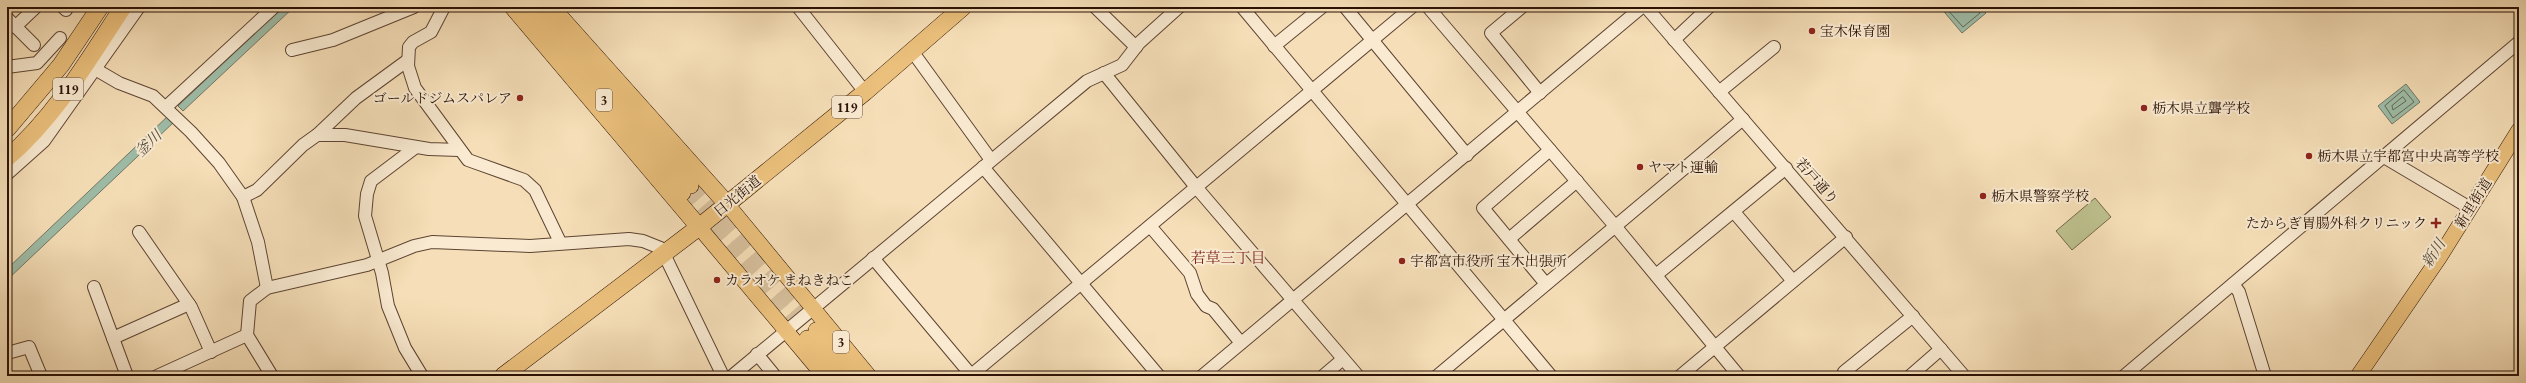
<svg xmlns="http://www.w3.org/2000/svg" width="2526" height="383" font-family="'EB Garamond','Noto Serif JP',serif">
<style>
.green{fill:#bdc18e;stroke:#74694a}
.water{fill:#9ebda8;stroke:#707867}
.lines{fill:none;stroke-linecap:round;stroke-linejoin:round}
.shore{stroke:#646756;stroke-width:1}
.major-tunnel{stroke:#d7c09d;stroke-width:15;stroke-dasharray:15 8;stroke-linecap:butt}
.minor-casing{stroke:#5d4432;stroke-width:14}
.major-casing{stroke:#2a1105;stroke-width:16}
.highway-casing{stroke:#2a1105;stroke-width:18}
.minor{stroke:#f9ead1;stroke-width:12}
.major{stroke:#ebc07c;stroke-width:15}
.highway{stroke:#ebc07c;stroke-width:17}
.poi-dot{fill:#8f2418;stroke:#f9ead1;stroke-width:1.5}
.labels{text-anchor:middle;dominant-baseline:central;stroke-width:4;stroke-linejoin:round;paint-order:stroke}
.shield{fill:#f9ead1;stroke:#685242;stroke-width:1}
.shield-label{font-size:13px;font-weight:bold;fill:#2a1105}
.poi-label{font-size:14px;fill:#2a1105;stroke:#f9ead1;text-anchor:start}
.street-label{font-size:14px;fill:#2a1105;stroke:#f9ead1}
.water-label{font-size:15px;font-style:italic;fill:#534d3e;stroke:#f9ead1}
.neighbourhood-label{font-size:15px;fill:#7a1f14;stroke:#f9ead1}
</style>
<rect width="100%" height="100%" fill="#f6dfb8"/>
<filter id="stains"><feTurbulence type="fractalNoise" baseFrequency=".005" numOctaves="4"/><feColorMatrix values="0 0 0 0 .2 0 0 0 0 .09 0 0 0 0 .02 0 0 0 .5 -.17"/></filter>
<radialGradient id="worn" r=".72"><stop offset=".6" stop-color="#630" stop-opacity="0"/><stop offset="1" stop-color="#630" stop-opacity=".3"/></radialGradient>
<path class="green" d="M2095,198L2111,217L2072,250L2056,231Z"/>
<g class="water">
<path d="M282,7H294L183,111L178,106Z"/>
<path d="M1940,7H1982L1986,13L1962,33Z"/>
<path d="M2406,84L2420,102L2392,124L2378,106Z"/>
<path d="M169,115L175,121L7,280V269Z"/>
</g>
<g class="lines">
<g class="shore">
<path d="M1945,7L1963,27L1980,13L1979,7"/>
<path d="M2404,90L2414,102L2393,118L2385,106Z"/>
<path d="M2403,97L2406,101L2393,110L2392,106Z"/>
</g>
<g class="major-tunnel">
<path d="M691,186L816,330"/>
<path d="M683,193L807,338"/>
</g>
<defs>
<g id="minor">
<path d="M63,7L66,10"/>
<path d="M444,7L431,32L413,42L409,47L408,66L415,88L468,160L524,180L535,190L560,242"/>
<path d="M798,7L865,92"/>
<path d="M1095,7L1136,47"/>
<path d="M1242,7L1551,376"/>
<path d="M1345,7L1467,155"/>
<path d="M1428,7L1615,226L1739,376"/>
<path d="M1522,7L1491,33L1540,93"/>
<path d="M1646,7L1964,376"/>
<path d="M7,18L34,45"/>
<path d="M15,27L36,7"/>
<path d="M1674,40L1709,7"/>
<path d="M1274,46L1322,7"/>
<path d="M292,50L333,40L414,7"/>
<path d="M912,51L991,160"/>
<path d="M7,67L37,63L60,38"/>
<path d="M95,69L119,83L153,96L191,132L219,163L243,197L258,242L267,288"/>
<path d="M1104,73L1196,187L1358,376"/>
<path d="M1719,92L1774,47"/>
<path d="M166,107L274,7"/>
<path d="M317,135L356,98L408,60"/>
<path d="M416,147L371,181L367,194L365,216L382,273L388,306L405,348L422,376"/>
<path d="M2384,157L2470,208"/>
<path d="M983,167L1159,376"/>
<path d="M7,174L44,141L139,7"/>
<path d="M243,197L257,190L303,145L317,135H345L429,149L459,150"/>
<path d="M1734,212L1793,281"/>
<path d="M1150,226L1190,273L1197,294L1206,306L1213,309L1241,343"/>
<path d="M139,232L191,307L211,352"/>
<path d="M1509,239L1577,181"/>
<path d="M664,254L723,376"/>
<path d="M873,258L972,376"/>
<path d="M1656,275L1786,168"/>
<path d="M1546,284L1483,208L1550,150"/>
<path d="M2233,284L2239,292L2265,376"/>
<path d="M94,287L127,376"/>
<path d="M113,338L189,304"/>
<path d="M11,352L29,347L41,376"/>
<path d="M757,354L775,376"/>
<path d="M157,376L247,335"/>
<path d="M272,376L247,335L250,301L267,288L367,265L414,246L432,242L530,246L629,239L643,241L668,251"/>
<path d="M732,376L1087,81L1122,65L1139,43L1179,7"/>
<path d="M970,376L1412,7"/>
<path d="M1202,376L1642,7"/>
<path d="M1323,376L1343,359"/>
<path d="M1437,376L1743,119"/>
<path d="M1680,376L1846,237"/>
<path d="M1847,376L1844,372L1913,316"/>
<path d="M1910,376L1941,349"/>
<path d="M2124,376L2519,42"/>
</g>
<g id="major">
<path d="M524,7L683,193"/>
<path d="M539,7L691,186"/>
<path d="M727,204L869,376"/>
<path d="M699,227L824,376"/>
<path d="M816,330L855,376"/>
<path d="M807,338L839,376"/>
<path d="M2358,376L2439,258L2519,130"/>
</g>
<g id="highway">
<path d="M513,7L699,227"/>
<path d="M551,7L727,204"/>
<path d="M7,129L61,65L100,7"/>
<path d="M7,158C55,117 89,59 123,7"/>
<path d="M503,376L699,227L865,92L963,7"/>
</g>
</defs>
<use href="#minor" class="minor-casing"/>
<use href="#major" class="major-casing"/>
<use href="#highway" class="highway-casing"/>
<use href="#minor" class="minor"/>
<use href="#major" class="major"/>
<use href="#highway" class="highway"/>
</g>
<g class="poi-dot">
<circle cx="1812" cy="31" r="4"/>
<circle cx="520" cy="98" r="4"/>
<circle cx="2144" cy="108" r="4"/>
<circle cx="2309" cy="156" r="4"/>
<circle cx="1640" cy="167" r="4"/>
<circle cx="1983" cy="196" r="4"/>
<path d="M2434 217h4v4h4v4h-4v4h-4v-4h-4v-4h4z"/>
<circle cx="1402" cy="261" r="4"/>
<circle cx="717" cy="280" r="4"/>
</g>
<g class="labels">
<g class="shield">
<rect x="53" y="78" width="30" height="22" rx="3"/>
<rect x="596" y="89" width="16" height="22" rx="3"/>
<rect x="832" y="96" width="30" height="22" rx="3"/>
<rect x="833" y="331" width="16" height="22" rx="3"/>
</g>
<g class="shield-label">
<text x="68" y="89">119</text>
<text x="604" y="100">3</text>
<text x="847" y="107">119</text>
<text x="841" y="342">3</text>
</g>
<g class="poi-label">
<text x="1820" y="31">宝木保育園</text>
<text x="512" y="98" text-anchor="end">ゴールドジムスパレア</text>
<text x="2152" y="108">栃木県立聾学校</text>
<text x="2317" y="156">栃木県立宇都宮中央高等学校</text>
<text x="1648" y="167">ヤマト運輸</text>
<text x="1991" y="196">栃木県警察学校</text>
<text x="2427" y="223" text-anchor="end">たからぎ胃腸外科クリニック</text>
<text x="1410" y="261">宇都宮市役所 宝木出張所</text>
<text x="725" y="280">カラオケ まねきねこ</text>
</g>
<g class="street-label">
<text transform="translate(1817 181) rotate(49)">若戸通り</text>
<text transform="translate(737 196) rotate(-39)">日光街道</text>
<text transform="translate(2473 203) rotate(-58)">新里街道</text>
</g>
<g class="water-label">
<text transform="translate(148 143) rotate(-44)">釜川</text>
<text transform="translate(2433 253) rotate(-57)">新川</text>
</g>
<g class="neighbourhood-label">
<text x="1228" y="257">若草三丁目</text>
</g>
</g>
<rect width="2526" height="383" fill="none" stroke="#f6dfb8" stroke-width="24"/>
<rect x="8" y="8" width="2510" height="367" fill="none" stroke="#2a1105" stroke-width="2"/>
<rect x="12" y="12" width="2502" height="359" fill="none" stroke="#2a1105"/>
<rect width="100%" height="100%" filter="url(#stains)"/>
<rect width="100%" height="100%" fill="url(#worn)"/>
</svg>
